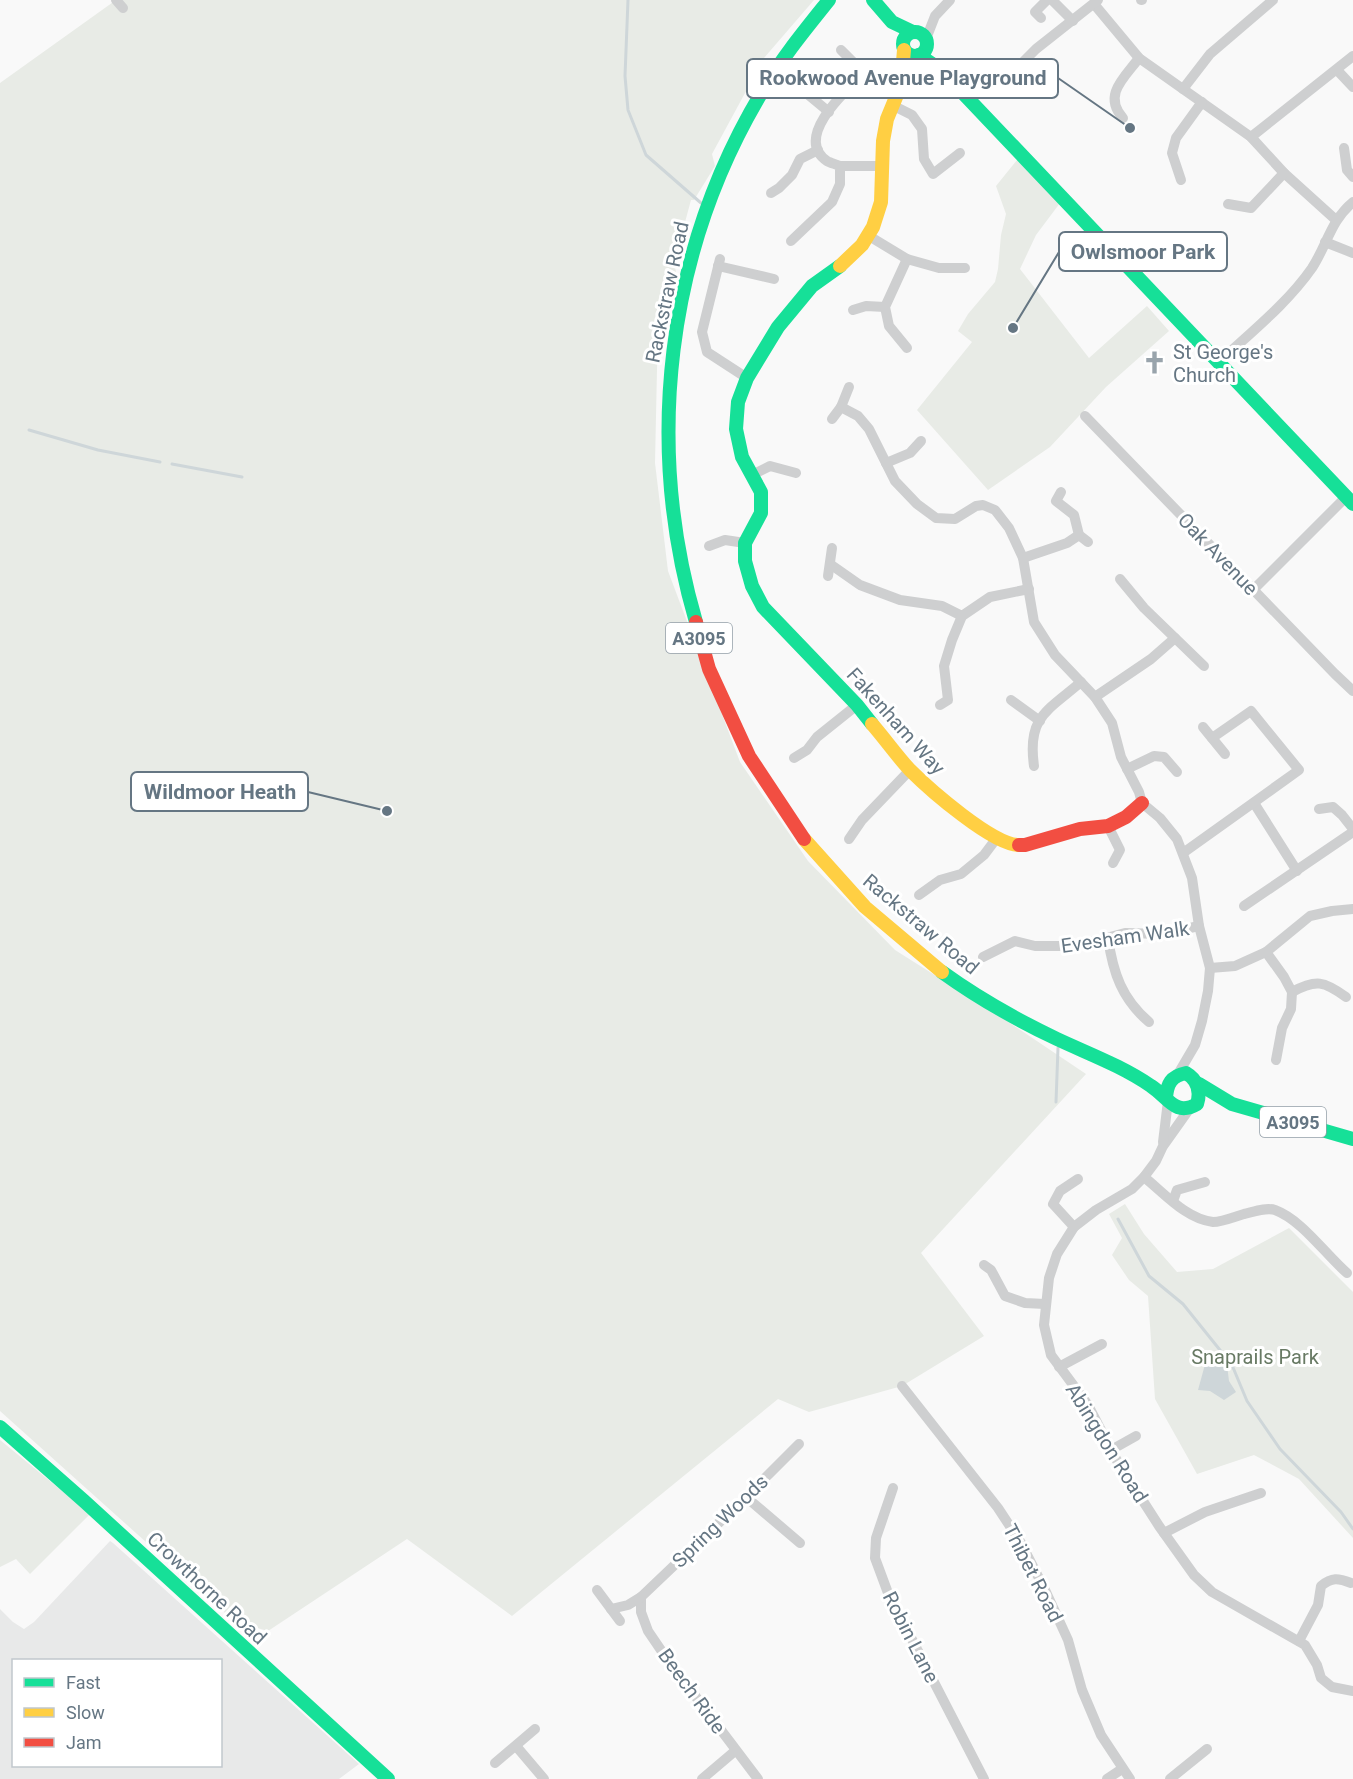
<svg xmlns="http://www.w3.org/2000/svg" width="1353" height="1779" font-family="Roboto,sans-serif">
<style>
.built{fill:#e8e9e9;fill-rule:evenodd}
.green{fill:#e8ebe6}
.water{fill:#ced6d9}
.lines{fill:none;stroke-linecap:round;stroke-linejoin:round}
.stream{stroke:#ced6d9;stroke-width:3}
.street{stroke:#cecfd0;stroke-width:10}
.fast{stroke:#16e098;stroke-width:14}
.slow{stroke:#ffcf43;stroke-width:14}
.jam{stroke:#f24e42;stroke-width:14}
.labels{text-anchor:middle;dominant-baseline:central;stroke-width:6;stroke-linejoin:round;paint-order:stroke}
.shield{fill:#fff;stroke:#939fa8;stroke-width:1.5}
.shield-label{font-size:18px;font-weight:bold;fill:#657683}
.street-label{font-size:20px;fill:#657683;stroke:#fff}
.poi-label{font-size:20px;fill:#657683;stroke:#fff;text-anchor:start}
.park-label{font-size:20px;fill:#687a64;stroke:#fff}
.leader{fill:none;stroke:#657683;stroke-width:2}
.callout-dot{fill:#657683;stroke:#fff;stroke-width:2}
.callout{fill:#fff;stroke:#657683;stroke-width:2}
.callout-label{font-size:21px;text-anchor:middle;font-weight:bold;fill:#657683}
</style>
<rect width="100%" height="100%" fill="#f9f9f9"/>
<path class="built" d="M110,1541L113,1543L359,1764L339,1779H0V1609L13,1622L24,1629L34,1622ZM14,1660H220V1766H14Z"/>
<g class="green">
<path d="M116,0H814L764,58L712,154L715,166L694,200H691L674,263L677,276L666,311L662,310L658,323L655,463L668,571L740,762L808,861L895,950L998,1015L1086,1074L921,1253L984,1336L902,1386L809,1412L778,1399L512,1616L407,1539L268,1631L234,1621L0,1411V83Z"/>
<path d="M1017,160L1060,203L1036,235L1020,269L1089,358L1147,306L1169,331L1106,387L1050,447L988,490L917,410L972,342L958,331L968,314L995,282L998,269L1001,235L1006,214L996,186Z"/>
<path d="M1125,1204L1144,1234L1177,1272L1213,1269L1289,1228L1353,1292V1538L1299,1479L1254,1455L1197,1474L1155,1399L1148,1296L1129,1280L1112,1255L1122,1238L1109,1214Z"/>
<path d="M0,1440L90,1514L30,1574L16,1559L0,1567Z"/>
</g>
<path class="water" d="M1209,1350L1227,1365L1229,1381L1236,1392L1224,1400L1210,1391L1198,1390Z"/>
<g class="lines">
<g class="stream">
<path d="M628,0L625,76L628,110L646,155L701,203"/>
<path d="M29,430L98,450L160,462"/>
<path d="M172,464L242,477"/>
<path d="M1056,1102L1058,1048"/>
<path d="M1118,1219L1149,1276L1183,1304L1232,1365L1247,1401L1280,1449L1341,1512L1353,1529"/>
</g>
<g class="street">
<path d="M116,0L123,8"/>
<path d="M1052,0L1073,21"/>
<path d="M1141,0H1142"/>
<path d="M1094,4L1139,58L1251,137L1284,173L1336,220"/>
<path d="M1041,18L1035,12L1047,0"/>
<path d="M926,39L935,16L950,0"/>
<path d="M1337,70L1353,87"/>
<path d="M1013,72L1036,49L1098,0"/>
<path d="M800,88L829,112"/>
<path d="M1183,89L1210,54L1273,0"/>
<path d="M894,106L912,115L922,129L924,159L933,174L960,153"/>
<path d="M1123,118C1102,95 1125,77 1139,58"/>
<path d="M1251,137L1353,56"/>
<path d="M1344,148L1347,170L1353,177"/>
<path d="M840,166H881"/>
<path d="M1181,180L1172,153L1176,138L1202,102"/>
<path d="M771,193L779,188L792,175L800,159L818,150"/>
<path d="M1228,204L1251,208L1284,173"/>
<path d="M869,236L907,259L939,268H965"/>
<path d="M791,241L832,202L840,184V166C836,164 830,163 827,161C794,139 842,94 859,78L854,63L841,50"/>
<path d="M1325,242L1353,253"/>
<path d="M720,259L702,332L707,352L747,378"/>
<path d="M718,266L774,279"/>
<path d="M853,310L866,306L885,307"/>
<path d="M907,348L889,326L885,307L907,259"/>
<path d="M1218,363C1250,333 1287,304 1312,268C1327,245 1331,220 1353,202"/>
<path d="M841,407L849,387"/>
<path d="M1085,416L1335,674L1353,691"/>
<path d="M832,419L841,407L858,416L869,429L895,481L917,504L936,518L955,519L976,506L983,505L995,510L1009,528L1023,558L1034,622L1055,655L1095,697L1112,723L1121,757L1139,792L1142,803L1160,818L1177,839L1192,878L1199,926L1210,968L1208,991L1202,1021L1195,1045L1178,1074"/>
<path d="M886,463L910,453L921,441"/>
<path d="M752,475L770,466L796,473"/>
<path d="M1061,492L1056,501L1074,515L1079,535L1088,542"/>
<path d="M709,546L725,540L745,543"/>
<path d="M1023,558L1067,543L1079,535"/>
<path d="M830,564L860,585L900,600L942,606L962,616"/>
<path d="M828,576L832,548"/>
<path d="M1120,579L1144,608L1204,666"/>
<path d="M1253,590L1346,497"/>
<path d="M1095,697L1151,659L1175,638"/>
<path d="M1011,700L1040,721"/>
<path d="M940,705L948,700L944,666L952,640L962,616L990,597L1029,589"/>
<path d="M1203,727L1225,754"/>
<path d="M794,758L807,750L817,737L857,705"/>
<path d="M1034,766C1027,717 1047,711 1081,682"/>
<path d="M1127,769L1154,756L1164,757L1177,772"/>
<path d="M1254,803L1297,871"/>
<path d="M1319,809L1333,807L1342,815L1353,829"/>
<path d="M1108,826L1120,850L1113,863"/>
<path d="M849,839L862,820L910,770"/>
<path d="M1183,853L1299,770L1251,711L1212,738"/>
<path d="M919,895L940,880L961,874L984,855L996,839"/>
<path d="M1244,906L1353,832"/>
<path d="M1108,938C1113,973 1122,999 1149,1022"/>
<path d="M1266,952L1284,977L1292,992L1291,1009L1282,1028L1276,1060"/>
<path d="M983,957L1015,941L1035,946H1076L1125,933L1162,934L1199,926"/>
<path d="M1210,968L1235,966L1266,952L1310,916L1332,911L1353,909"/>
<path d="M1292,992C1316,979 1324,981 1346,997"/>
<path d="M1190,1108L1163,1146L1156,1161L1144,1177L1132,1189L1096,1210L1074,1227L1057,1254L1049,1278L1044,1325L1051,1355L1088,1405L1116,1459L1159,1526L1194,1575L1212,1592L1305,1645L1317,1665L1321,1678L1332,1687L1353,1691"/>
<path d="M1163,1142L1168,1101"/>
<path d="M1144,1177C1164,1193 1186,1219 1213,1222C1222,1222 1234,1217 1244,1214C1253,1212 1266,1207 1275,1210C1302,1220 1325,1254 1347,1273"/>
<path d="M1173,1201L1177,1190L1205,1182"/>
<path d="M1074,1227L1053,1204L1060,1191L1078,1179"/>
<path d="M984,1265L991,1270L1005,1296L1025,1303L1045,1304"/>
<path d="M1059,1367L1102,1344"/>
<path d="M902,1386L998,1508L1021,1543L1046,1592L1068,1640L1082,1690L1101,1735L1130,1779"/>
<path d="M1111,1450L1136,1436"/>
<path d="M893,1488L876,1538L875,1558L888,1593L984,1779"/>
<path d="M746,1497L800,1543"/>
<path d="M1164,1533L1205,1512L1261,1493"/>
<path d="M597,1590L620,1621"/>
<path d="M641,1597V1612L648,1631L665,1656L758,1779"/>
<path d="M611,1609L628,1605L641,1597L746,1497L799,1444"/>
<path d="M1299,1641L1318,1605L1321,1586C1332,1577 1338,1578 1351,1583"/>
<path d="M516,1746L544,1779"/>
<path d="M495,1763L535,1729"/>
<path d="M702,1779L735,1751"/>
<path d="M1107,1779L1122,1769"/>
<path d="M1170,1779L1207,1749"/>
</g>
<g class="fast">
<path d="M873,0L892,22L913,32"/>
<circle cx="915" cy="44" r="12"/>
<path d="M919,55L941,70L1353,504"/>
<path d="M840,266L812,286L778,327L747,378L738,402L736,429L742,457L761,492V513L745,543V561L752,586L763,607L857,705L872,724"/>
<path d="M696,622C644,444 666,252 762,92C781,59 805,30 829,0"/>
<path d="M942,972C978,998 1017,1020 1057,1039C1089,1054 1122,1066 1151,1086C1168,1097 1175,1117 1197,1104C1201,1091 1198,1080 1186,1073C1171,1076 1167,1084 1166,1098"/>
<path d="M1199,1084L1232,1104L1353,1139"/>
<path d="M0,1427L84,1501L388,1779"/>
</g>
<g class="slow">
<path d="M840,266L862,245L873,227L881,202L883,141L887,119L901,85L904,50"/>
<path d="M872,724C885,739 897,756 910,770C930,790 993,845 1019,845"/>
<path d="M804,839L865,907L942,972"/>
</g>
<g class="jam">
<path d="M696,622L709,669L749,756L804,839"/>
<path d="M1019,845H1025L1080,829L1108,826L1126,817L1142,803"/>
</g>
</g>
<defs>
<symbol id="church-bare" viewBox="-9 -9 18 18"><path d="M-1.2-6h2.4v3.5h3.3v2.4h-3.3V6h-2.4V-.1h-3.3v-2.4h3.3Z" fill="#99a4ac" stroke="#fff" stroke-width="2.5" paint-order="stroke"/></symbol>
</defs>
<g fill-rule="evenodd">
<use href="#church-bare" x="1138" y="346" width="33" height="33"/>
</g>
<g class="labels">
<g class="shield">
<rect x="666" y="623" width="66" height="30" rx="4.5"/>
<rect x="1260" y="1107" width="66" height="30" rx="4.5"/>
</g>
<g class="shield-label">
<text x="699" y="638">A3095</text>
<text x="1293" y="1122">A3095</text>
</g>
<g class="street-label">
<text transform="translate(667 292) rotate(-78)">Rackstraw Road</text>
<text transform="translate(1218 554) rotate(46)">Oak Avenue</text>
<text transform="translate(896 721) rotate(48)">Fakenham Way</text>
<text transform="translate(921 924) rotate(40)">Rackstraw Road</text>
<text transform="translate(1125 937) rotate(-8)">Evesham Walk</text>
<text transform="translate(1107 1443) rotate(58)">Abingdon Road</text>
<text transform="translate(720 1521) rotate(-44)">Spring Woods</text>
<text transform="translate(1033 1573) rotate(63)">Thibet Road</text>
<text transform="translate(207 1588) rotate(43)">Crowthorne Road</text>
<text transform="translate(911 1637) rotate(63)">Robin Lane</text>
<text transform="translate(692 1691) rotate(54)">Beech Ride</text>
</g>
<g class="poi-label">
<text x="1173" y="352">St George's<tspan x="1173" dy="23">Church</tspan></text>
</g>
<g class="park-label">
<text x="1255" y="1357">Snaprails Park</text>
</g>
</g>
<path class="leader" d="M1130 128L1058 78M1013 328L1059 252M387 811L308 792"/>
<g class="callout-dot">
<circle cx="1130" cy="128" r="6"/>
<circle cx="1013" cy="328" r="6"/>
<circle cx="387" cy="811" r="6"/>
</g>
<g class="callout">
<rect x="747" y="59" width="311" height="39" rx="6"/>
<rect x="1059" y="232" width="168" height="39" rx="6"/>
<rect x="131" y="772" width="177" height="39" rx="6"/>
</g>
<g class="callout-label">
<text x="903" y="85">Rookwood Avenue Playground</text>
<text x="1143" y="259">Owlsmoor Park</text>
<text x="220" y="799">Wildmoor Heath</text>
</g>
<rect x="12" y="1659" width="210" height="108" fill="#ffffff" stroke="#c1c8cd" stroke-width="1.5"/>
<rect x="24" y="1678" width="30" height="9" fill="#16e098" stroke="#c1c8cd" stroke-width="1.5"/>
<text x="66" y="1689" font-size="18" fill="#657683">Fast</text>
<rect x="24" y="1708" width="30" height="9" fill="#ffcf43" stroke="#c1c8cd" stroke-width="1.5"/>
<text x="66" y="1719" font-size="18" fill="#657683">Slow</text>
<rect x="24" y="1738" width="30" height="9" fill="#f24e42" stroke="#c1c8cd" stroke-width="1.5"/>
<text x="66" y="1749" font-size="18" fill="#657683">Jam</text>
</svg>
